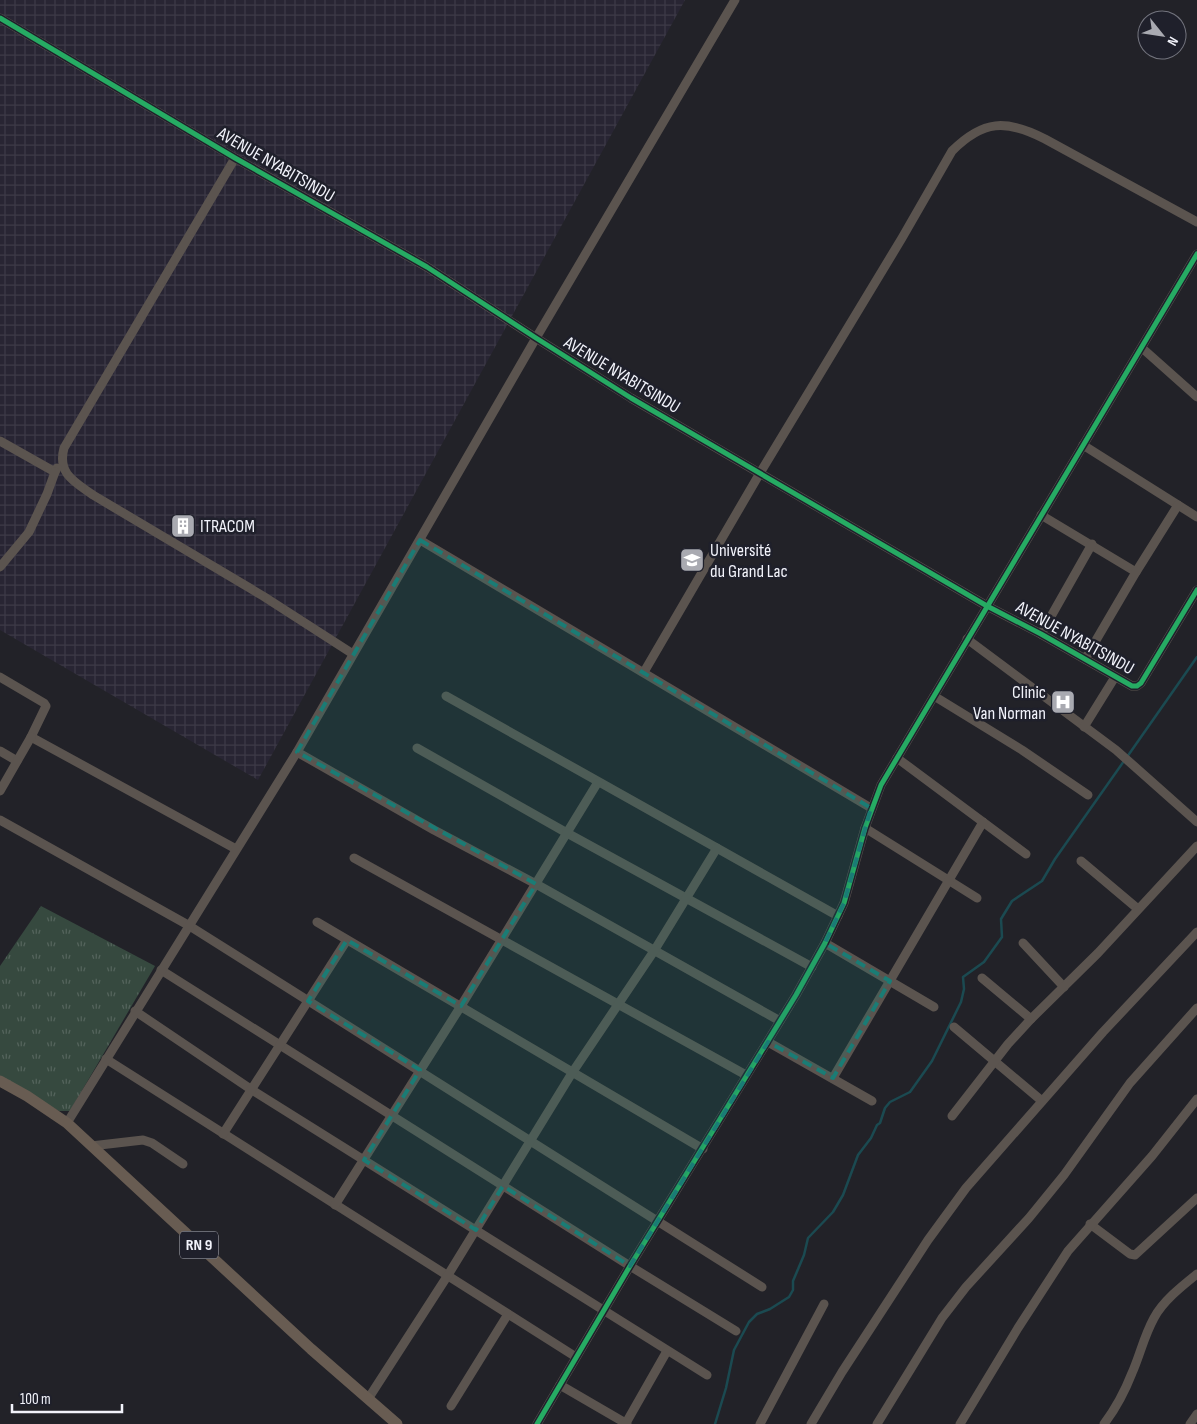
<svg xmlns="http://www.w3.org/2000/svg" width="1197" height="1424" font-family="'Sofia Sans Condensed',sans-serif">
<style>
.industrial{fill:url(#industrial-grid)}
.grass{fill:url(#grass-tufts)}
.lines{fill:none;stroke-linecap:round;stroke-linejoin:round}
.stream{stroke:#1b4a51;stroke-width:2.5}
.minor{stroke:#5b544f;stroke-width:9}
.major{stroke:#685c52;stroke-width:11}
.cycleway-casing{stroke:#1f202b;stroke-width:8}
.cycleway{stroke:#26ab63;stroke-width:5}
.marked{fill:#1a7c75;fill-opacity:0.2;stroke:#1a7c75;stroke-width:4;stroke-dasharray:10 6;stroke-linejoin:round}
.labels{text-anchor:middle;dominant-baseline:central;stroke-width:5;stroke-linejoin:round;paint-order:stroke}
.shield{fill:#1f202b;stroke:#b3b4bd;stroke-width:1}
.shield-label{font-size:16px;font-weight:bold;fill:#f2f3fb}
.street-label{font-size:18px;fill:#f2f3fb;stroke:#1f202b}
.poi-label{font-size:18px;fill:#f2f3fb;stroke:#1f202b;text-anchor:start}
</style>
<defs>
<pattern id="industrial-grid" width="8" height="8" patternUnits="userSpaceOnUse" patternTransform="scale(1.25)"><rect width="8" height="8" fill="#282533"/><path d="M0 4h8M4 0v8" fill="none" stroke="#3d3a47"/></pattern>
<pattern id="grass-tufts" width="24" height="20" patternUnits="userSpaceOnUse" patternTransform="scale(1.25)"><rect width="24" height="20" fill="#36493f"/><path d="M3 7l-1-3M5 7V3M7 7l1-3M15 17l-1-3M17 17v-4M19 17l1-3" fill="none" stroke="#54645c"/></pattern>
</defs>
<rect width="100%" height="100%" fill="#222228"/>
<path class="industrial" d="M0,0H685L258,780L0,630Z"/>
<path class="grass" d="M41,906L155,966L70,1111H59L0,1079V966Z"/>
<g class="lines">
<g class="stream">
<path d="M1127,757L1197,657"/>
<path d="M715,1424L726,1388L734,1350L749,1322L757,1314L770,1309L789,1297L793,1290V1281L804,1255L808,1238L833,1212L843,1195L858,1155L871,1138L877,1125L880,1123L885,1108L890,1102L910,1092L932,1061L961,1002L964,989L963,977L984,962L1002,937L1001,919L1012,901L1042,881L1055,859L1124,761"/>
</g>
<g class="minor">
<path d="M0,18L235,158L427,267L536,338L631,398L987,606L1041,634L1132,686H1137L1141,683L1197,590"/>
<path d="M235,158L64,448C57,474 75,482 93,495L263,596L353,654"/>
<path d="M1142,348L1197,397"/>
<path d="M0,441L55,472L57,468"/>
<path d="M1083,445L1197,517"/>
<path d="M1041,515L1136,572"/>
<path d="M420,540L871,808"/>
<path d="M0,567L29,532L47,494L55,472"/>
<path d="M1041,634L1092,544"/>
<path d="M967,639L1116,750L1197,822"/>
<path d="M1085,659L1136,572L1178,505"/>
<path d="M644,672L760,473L902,238L952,151C983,120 1006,119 1045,139L1197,222"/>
<path d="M0,677L44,703L46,706L31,737L236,849"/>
<path d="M446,696L838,916"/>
<path d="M934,696L1022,750L1088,795"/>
<path d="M1084,727L1115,677"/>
<path d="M417,748L567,833L812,967"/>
<path d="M0,751L17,761"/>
<path d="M297,752L434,830L536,884L780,1021"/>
<path d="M897,758L1026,854"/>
<path d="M0,791L31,737"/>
<path d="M0,820L188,925L762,1287"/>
<path d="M865,828L977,898"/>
<path d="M354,858L746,1075"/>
<path d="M1081,861L1138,909"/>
<path d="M317,922L703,1149"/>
<path d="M825,943L934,1007"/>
<path d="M1023,943L1064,987"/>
<path d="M161,970L630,1266L736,1331"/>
<path d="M982,978L1031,1019"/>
<path d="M135,1011L252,1090L707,1375"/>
<path d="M954,1027L1042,1101"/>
<path d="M768,1042L872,1101"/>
<path d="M106,1059L576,1357"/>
<path d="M833,1078L983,822"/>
<path d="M952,1116L1008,1044L1031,1019L1098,953L1197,846"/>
<path d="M67,1123L297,752L536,338L735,0"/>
<path d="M223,1134L347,940"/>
<path d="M91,1146L143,1140L152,1143L183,1164"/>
<path d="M335,1205L461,1006L598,782"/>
<path d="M1090,1224L1130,1254L1135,1255L1197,1198"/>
<path d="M560,1385L627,1424"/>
<path d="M368,1399L448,1275L572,1073L654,951L717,848"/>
<path d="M451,1406L508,1314"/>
<path d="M626,1423L667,1351"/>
<path d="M537,1424L630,1266L796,995L825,943L844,903L865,828L881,785L1197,254"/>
<path d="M760,1424L824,1304"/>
<path d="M811,1424L842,1372L928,1240L966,1188L1103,1032L1197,932"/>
<path d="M877,1424L942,1318L966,1287L1029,1218L1064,1175L1130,1083L1197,1008"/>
<path d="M960,1424L1018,1328L1068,1251L1152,1156L1197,1099"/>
<path d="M1104,1424C1116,1408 1125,1391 1132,1373C1140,1355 1144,1336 1154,1318C1163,1301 1182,1286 1197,1274"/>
<path d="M1190,1424L1197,1414"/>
</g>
<path class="major" d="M0,1081L27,1096L67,1123L311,1349L397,1424"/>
<defs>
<g id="cycleway">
<path d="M0,18L235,158L427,267L536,338L631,398L987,606L1041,634L1132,686H1137L1141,683L1197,590"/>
<path d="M537,1424L630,1266L796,995L825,943L844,903L865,828L881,785L1197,254"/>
</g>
</defs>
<use href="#cycleway" class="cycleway-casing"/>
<use href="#cycleway" class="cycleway"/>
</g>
<path class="marked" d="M420,540L871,808L844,903L825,943L890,981L833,1078L768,1042L630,1266L503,1186L476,1230L364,1160L420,1070L308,1001L347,940L461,1006L536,884L297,752Z"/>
<defs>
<symbol id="building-square" viewBox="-11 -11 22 22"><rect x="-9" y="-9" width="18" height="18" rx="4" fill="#a9aab1" stroke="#1f202b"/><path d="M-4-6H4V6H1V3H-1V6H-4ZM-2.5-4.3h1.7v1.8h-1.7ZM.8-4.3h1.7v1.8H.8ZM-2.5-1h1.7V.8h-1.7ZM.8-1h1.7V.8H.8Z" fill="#fff"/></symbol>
<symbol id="university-square" viewBox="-11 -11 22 22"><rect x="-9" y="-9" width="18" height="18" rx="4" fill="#a9aab1" stroke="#1f202b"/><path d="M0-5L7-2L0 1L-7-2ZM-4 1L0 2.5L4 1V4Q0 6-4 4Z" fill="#fff"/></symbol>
<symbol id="hospital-square" viewBox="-11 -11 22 22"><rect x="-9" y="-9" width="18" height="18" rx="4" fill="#a9aab1" stroke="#1f202b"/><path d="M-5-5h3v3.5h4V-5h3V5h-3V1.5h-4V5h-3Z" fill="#fff"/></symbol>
</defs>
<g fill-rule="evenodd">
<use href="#building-square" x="169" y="512" width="28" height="28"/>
<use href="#university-square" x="678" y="546" width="28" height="28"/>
<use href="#hospital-square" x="1049" y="688" width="28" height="28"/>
</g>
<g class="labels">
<rect class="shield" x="180" y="1231.5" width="38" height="27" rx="4"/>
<g class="shield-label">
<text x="199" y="1245">RN 9</text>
</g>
<g class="street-label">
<text transform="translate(276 165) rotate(30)">AVENUE NYABITSINDU</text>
<text transform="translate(622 375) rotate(31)">AVENUE NYABITSINDU</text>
<text transform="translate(1075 638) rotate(29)">AVENUE NYABITSINDU</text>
</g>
<g class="poi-label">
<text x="200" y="526">ITRACOM</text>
<text x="710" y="550">Université<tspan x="710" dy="21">du Grand Lac</tspan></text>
<text x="1046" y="692" text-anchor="end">Clinic<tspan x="1046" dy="21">Van Norman</tspan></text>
</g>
</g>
<g transform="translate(1162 35) rotate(120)"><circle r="24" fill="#1f202b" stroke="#73747e"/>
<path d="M0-4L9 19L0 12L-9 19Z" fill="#a9aab1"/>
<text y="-8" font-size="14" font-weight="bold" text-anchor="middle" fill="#f2f3fb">N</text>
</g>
<path d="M12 1404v8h110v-8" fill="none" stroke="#f2f3fb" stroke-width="2.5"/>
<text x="20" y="1404" font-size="15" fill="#f2f3fb" stroke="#1f202b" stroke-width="4" paint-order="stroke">100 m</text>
</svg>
